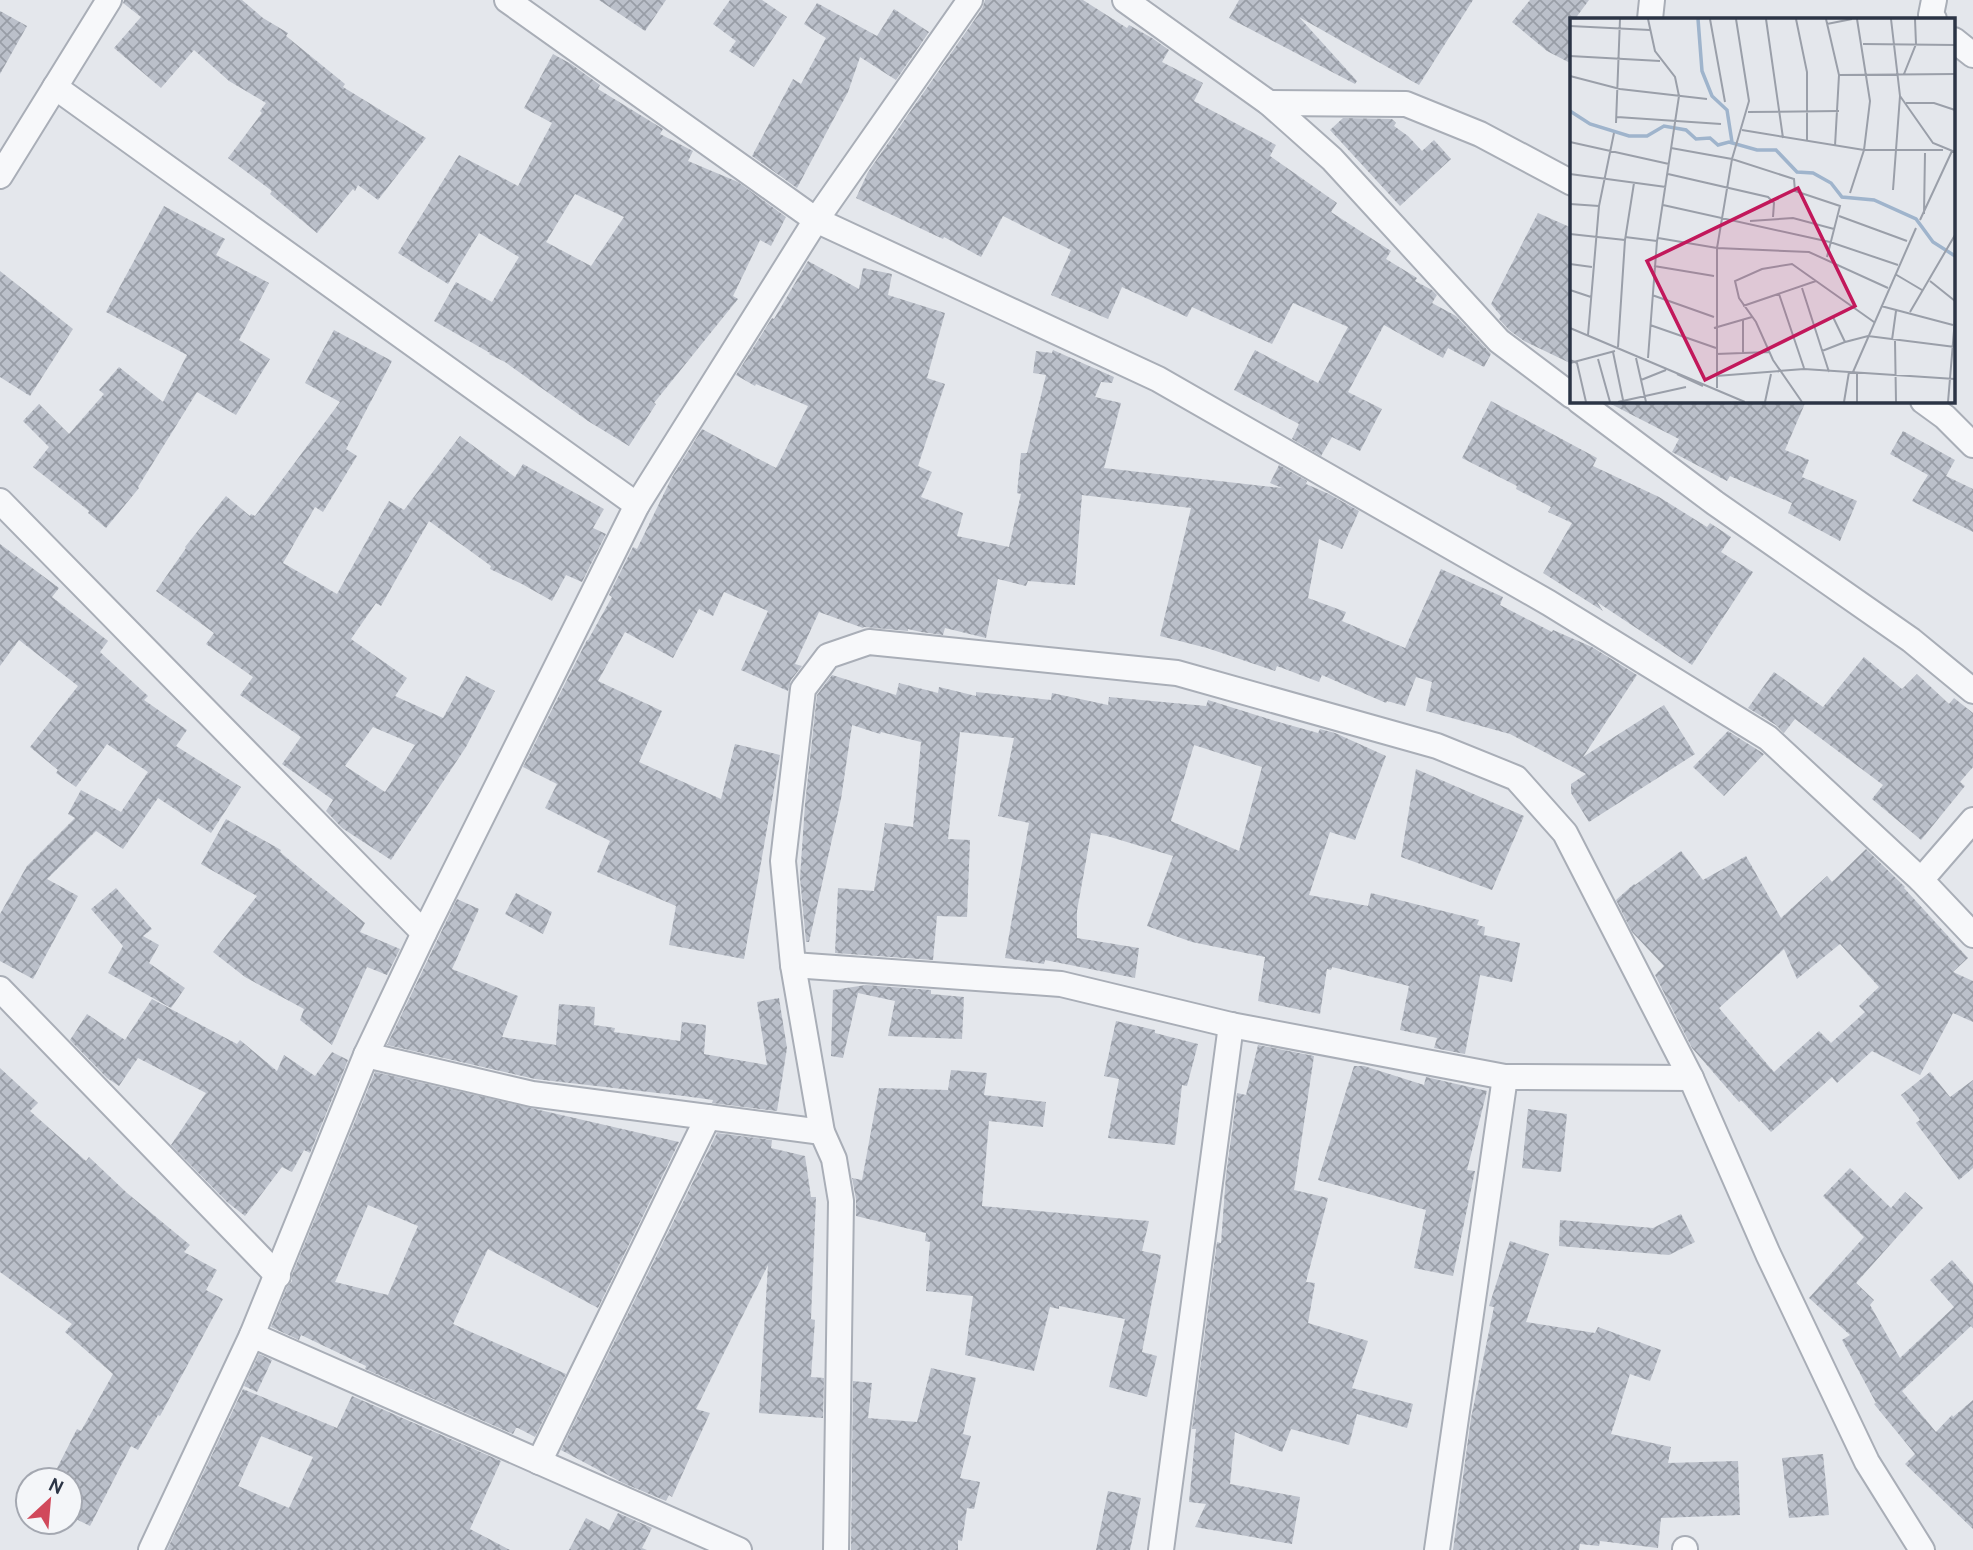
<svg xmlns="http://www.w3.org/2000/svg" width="1973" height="1550" font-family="Cabin,sans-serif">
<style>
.building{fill:url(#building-cross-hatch);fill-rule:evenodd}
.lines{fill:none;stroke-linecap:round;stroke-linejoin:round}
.street-casing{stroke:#a9aeb7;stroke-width:28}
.street{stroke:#f7f8fa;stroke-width:24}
.inset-river{fill:none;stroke:#9fb4cc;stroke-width:3.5}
.inset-road{fill:none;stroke:#9a9fa9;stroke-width:2}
.view{fill:#c2185b;fill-opacity:0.15;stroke:#c2185b;stroke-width:3.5}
.inset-edge{fill:none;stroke:#2b3445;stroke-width:3.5}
</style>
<defs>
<pattern id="building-cross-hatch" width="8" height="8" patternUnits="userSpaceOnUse" patternTransform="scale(1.75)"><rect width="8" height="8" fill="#bbc0ca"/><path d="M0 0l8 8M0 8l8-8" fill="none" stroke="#989da6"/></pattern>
</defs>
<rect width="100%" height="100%" fill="#e4e7ec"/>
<g class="building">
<path d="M124,0H242L263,18L288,33L286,36L345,84L343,87L426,138L378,200L358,185L355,191L353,189L317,233L270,194L272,191L228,158L262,113L260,111L266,103L229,81L194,50L161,88L114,48L141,17L123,3Z"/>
<path d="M599,0H666L645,31Z"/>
<path d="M730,0H762L787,17L754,67L729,51L736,41L713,24Z"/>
<path d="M985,0H1083L1127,28L1129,25L1152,38L1169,50L1162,62L1203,83L1194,101L1276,145L1270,156L1337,203L1331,212L1391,251L1386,259L1417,278L1415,281L1432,290L1437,295L1432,303L1456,316L1491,354L1484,367L1448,348L1443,358L1384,325L1348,392L1382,409L1360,451L1332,437L1321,456L1292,439L1299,424L1234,390L1255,350L1318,383L1348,327L1293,303L1272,344L1192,307L1187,317L1122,287L1108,319L1051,295L1071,250L1003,216L981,257L944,237L943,239L856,198L868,172L982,9Z"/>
<path d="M1239,0H1473L1419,85L1299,17L1357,81L1355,84L1229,18Z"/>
<path d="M1530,0H1589L1575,19H1572V64L1547,51L1512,22Z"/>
<path d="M817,3L877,36L894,9L929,32L896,80L860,57L848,92L797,188L752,156L793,79L801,84L826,38L804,24Z"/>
<path d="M0,11L27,26L0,74Z"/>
<path d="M553,54L571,64L600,85L598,89L663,129L660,134L693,151L688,161L738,182L786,217L771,246L760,240L733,296L738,299L654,403L656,404L629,446L588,421L505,362L489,354L490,353L434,321L456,282L492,302L519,257L479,233L448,284L398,253L459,155L518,186L552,123L524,108ZM575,194L624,217L591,266L546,242Z"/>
<path d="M1343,118L1392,119L1396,123L1394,126L1408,136L1422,151L1434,140L1451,159L1400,206L1330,130Z"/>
<path d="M164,206L225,239L216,255L269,283L239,340L270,359L236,415L197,392L138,487L139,488L106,528L88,513L89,511L33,467L49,447L23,421L39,404L69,434L104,394L99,390L119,367L163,402L187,355L106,312Z"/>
<path d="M1538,213L1572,228V364L1524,341L1509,330L1499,319L1501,316L1491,304Z"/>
<path d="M808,261L859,289L863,268L892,274L888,295L945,313L927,378L945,384L918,466L932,472L921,497L963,513L957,536L1009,547L1021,494L1017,493L1021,453H1027L1046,375L1033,373L1036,351L1052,353L1053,350L1114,377L1112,383L1101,382L1095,397L1121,403L1104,468L1282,488L1270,483L1279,465L1307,481L1306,484L1329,494L1359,511L1342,549L1319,539L1308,598L1346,612L1342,621L1405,648L1441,569L1503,597L1500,605L1552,632L1553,630L1592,647L1637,675L1583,757L1664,705L1695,754L1589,822L1571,793V784L1586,774L1510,734L1426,711L1432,682L1416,677L1405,706L1387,701L1386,703L1322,675L1319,682L1277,666L1275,671L1207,648L1160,636L1191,508L1082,495L1075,585L1028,581L1026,586L998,579L986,638L945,628L943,635L921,632L908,629V631L864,627L863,628L819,612L795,664L802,666L791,680L788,691L741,670L768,611L724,592L713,616L699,609L673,658L625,632L598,681L662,711L639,762L721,799L735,744L780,755L744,959L669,945L676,906L597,872L610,841L545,808L557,784L523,767L587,640H588L612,597L609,595L633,547L637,549L672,477L702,429L776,468L808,406L756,384L755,386L736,375L772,318L774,319Z"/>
<path d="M0,271L73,329L30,396L0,377Z"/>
<path d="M334,330L392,361L346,449L357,456L323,512L315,507L283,563L337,594L389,501L404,510L460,436L515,477L523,464L604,509L593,528L606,534L582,582L566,575L552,601L522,584L490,569L491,566L429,521L381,606L376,603L351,639L407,678L395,696L443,718L466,676L495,691L466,747L391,860L342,828L326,811L333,800L282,764L301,737L240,695L253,677L206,644L214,633L156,591L186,548L185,547L226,496L250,516L251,514L255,516L340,402L305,383ZM373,727L415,745L385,792L345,766Z"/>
<path d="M1491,401L1597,458L1593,466L1659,497L1707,527L1710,523L1731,537L1721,552L1753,572L1692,665L1597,602L1603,611L1543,573L1572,523L1548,512L1551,507L1516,489L1517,486L1462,458Z"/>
<path d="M1605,401H1806L1785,450L1809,460L1802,477L1857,501L1840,541L1788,513L1792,503L1730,476L1727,481L1672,452L1679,439Z"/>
<path d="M1903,431L1955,460L1946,476L1973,489V532L1912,501L1928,475L1890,454Z"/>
<path d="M0,544L59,588L52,597L108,641L100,652L148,696L144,700L187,730L176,746L241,787L211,833L158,798L123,849L96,831L47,879L78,896L33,979L0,961V914L27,866L75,818L68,814L81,790L121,812L148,772L107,744L76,787L56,773L58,770L30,747L78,686L19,640L0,666Z"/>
<path d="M1864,657L1902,689L1917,674L1949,704L1954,698L1973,713V767L1960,782L1965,786L1921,840L1872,799L1883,785L1795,719L1784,733L1776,725L1748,708L1774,672L1823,707Z"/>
<path d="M832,675L896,695L899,683L938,693L939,687L976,696V692L1051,700L1052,693L1108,705L1109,697L1206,706L1208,700L1275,721L1318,733L1320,729L1335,733L1386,756L1355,840L1330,832L1309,895L1368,906L1371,893L1479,920L1477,925L1485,927L1484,935L1520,943L1512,982L1480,975L1465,1054L1434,1048L1437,1038L1400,1030L1409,986L1332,967L1331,970L1327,969L1320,1014L1258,1001L1265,957L1192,942L1147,926L1173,856L1107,836L1091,833L1077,911V938L1139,948L1135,978L1045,960L1044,964L1005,958L1029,823L998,816L1014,738L960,732L948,839L970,840L967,917L937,916L933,960L835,953L838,888L874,891L885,823L913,827L921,742L881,732L880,734L852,725L841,799L809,942H806L800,878L805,804L817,695ZM1194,745L1262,767L1239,851L1171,821Z"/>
<path d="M1728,731L1764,754L1724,796L1693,767Z"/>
<path d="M1416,769L1524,816L1492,890L1401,857Z"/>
<path d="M226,819L281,850L280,852L365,923L360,932L400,949L387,975L367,967L332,1045L300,1020L304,1009L245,977L213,952L257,896L201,864Z"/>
<path d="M1866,849L1905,887L1904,888L1968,958L1953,972L1973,981V1022L1953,1013L1920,1075L1872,1051L1837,1083L1832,1077L1771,1132L1741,1100L1739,1102L1692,1048L1655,975L1664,966L1632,932L1616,900L1634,884L1635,885L1681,851L1703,880L1746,856L1781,918L1827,876L1832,882ZM1840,944L1879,987L1859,1006L1865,1012L1831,1043L1819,1031L1774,1072L1719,1008L1784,949L1797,979Z"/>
<path d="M116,888L152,929L143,936L159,945L149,963L185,988L171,1008L108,973L123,946L91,909Z"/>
<path d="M516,893L552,912L543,934L505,914Z"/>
<path d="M457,899L479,909L452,969L518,996L502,1037L556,1045L559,1004L595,1007L594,1025L615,1028L614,1032L680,1041L682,1022L706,1025L704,1054L767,1065L757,1002L779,998L787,1048L777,1111L712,1103L713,1100L684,1096L535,1079L387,1045Z"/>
<path d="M866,985L931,990V994L964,997L962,1039L888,1036L895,1001L858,993L843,1058L831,1056L833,990Z"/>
<path d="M152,999L237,1044L240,1040L277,1071L284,1055L315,1076L332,1052L348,1060L310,1153L304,1150L292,1172L282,1167L245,1216L227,1202L171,1145L206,1093L138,1058L119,1086L107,1078L70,1040L87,1014L125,1040Z"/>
<path d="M1116,1021L1155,1030V1033L1198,1044L1187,1086L1182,1085L1175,1145L1108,1138L1119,1079L1104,1076Z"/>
<path d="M1258,1045L1314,1056L1294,1190L1328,1198L1306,1282L1315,1283L1308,1323L1368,1341L1352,1388L1413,1404L1407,1428L1357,1414L1349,1445L1291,1429L1282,1452L1235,1432L1230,1484L1300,1497L1292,1544L1195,1527L1206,1504L1189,1502L1196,1429H1192L1217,1242L1221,1243L1226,1175L1236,1102L1237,1093L1246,1095Z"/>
<path d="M1354,1066H1364L1424,1085L1426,1077L1487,1091L1467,1170L1475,1171L1453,1276L1414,1268L1426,1210L1318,1180Z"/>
<path d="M0,1068L38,1103L30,1111L86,1161L89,1157L127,1193L190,1245L184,1252L217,1270L206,1290L223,1299L160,1416L158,1415L138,1450L131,1446L90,1526L70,1516V1480H51L77,1429L81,1431L113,1374L65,1332L72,1324L0,1272Z"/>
<path d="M951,1070L987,1073L984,1095L1046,1102L1043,1127L989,1121L982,1206L1149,1221L1142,1251L1161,1255L1142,1352L1157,1356L1147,1397L1109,1387L1125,1319L1059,1306V1309L1050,1307L1034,1371L965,1355L973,1296L926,1291L930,1242L925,1241L926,1233L856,1216V1199L852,1178L862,1180L879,1088L948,1090Z"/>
<path d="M375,1072L679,1142L598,1308L488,1249L453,1324L566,1374L535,1437L518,1428H516L513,1434L365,1369L366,1366L301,1335L299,1340L271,1327L287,1287L292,1281V1275ZM368,1205L418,1226L388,1295L335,1282Z"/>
<path d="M1930,1072L1950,1097L1973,1080V1168L1959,1180L1916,1123L1920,1120L1901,1095Z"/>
<path d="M1528,1109L1567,1114L1561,1172L1522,1168Z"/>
<path d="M717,1133L772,1140L771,1148L805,1156L811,1197H816L811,1319L815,1320L811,1377L824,1378L823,1418L759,1413L768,1265L696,1409L710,1413L672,1497L669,1495L666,1501L623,1483L561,1450Z"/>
<path d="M1850,1168L1891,1208L1905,1192L1923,1208L1856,1283L1874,1300L1870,1305L1900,1358L1954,1307L1930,1280L1952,1260L1973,1284V1328L1971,1326L1902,1391L1936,1432L1952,1415L1953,1417L1973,1400V1529L1905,1464L1915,1454L1874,1404L1876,1403L1842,1340L1850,1335L1809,1298L1864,1237L1823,1196Z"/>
<path d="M1681,1214L1695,1242L1669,1255L1559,1246L1560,1220L1653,1228Z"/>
<path d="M1510,1241L1549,1254L1526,1322L1595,1333L1598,1327L1661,1350L1650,1381L1630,1374L1611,1434L1671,1447L1668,1463L1738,1461L1740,1515L1661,1518L1658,1548L1600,1541L1599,1546L1580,1544L1579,1550H1453L1471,1418L1494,1307L1489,1306Z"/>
<path d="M259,1354L272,1360L257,1392L244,1386Z"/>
<path d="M931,1368L976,1378L963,1434L971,1436L960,1478L980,1482L974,1509L967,1508L962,1541L958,1540V1550H851L853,1381L872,1383L868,1418L917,1422Z"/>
<path d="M243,1389L337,1428L352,1396L501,1461L470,1529L510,1550H167ZM261,1436L313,1457L289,1508L238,1486Z"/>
<path d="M1823,1454L1829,1515L1789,1518L1782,1458Z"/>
<path d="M1108,1491L1141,1498L1130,1550H1096Z"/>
<path d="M618,1513L652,1528L642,1548L647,1550H569L586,1518L609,1530Z"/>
</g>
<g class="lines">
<defs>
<g id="street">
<path d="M507,0L816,220L1158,379L1549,603L1768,738L1921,880L1973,935"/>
<path d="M1125,0L1269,103L1332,159L1499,341L1572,396"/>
<path d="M1934,0L1931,15L1934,19"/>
<path d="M1650,19L1652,0"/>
<path d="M1954,40L1973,55"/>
<path d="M55,87L637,505"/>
<path d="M1269,103L1406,104L1480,134L1572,183"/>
<path d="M0,176L109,0"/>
<path d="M1579,401L1715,503L1911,640L1973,691"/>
<path d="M1923,401L1945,417L1973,445"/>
<path d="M0,501L424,933"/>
<path d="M1921,880L1973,820"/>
<path d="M793,965L1061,984L1231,1025L1505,1077L1691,1078"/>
<path d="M0,989L278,1276"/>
<path d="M366,1055L532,1094L822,1132"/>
<path d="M252,1335L739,1550"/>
<path d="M539,1462L708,1117"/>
<path d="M151,1550L252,1335L366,1055L424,933L637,505L816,220L970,0"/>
<path d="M836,1550L841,1201L834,1159L822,1132L793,965L783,861L803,689L828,656L869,642L1177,673L1437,746L1516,778L1565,833L1691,1078L1768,1254L1867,1462L1922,1550"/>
<path d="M1161,1550L1231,1025"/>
<path d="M1437,1550L1505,1077"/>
<path d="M1685,1550V1549"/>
</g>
</defs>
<use href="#street" class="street-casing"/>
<use href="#street" class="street"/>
</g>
<g transform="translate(1570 18)">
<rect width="385" height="385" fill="#e4e7ec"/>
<path class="inset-river" d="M128,1L132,53L142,78L157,92L162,124M0,93L20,106L59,118H77L94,108L116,112L126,121L140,120L148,127L159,124L187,132H206L227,154L243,155L261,165L272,179L304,182L346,201L363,224L385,238"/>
<path class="inset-road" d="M140,1L155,84M196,1L213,120M226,1L237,54V124M256,1L269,57L265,128M321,1L330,78L323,172M257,6L282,1M0,8L80,12M293,26L385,27M0,38L90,43M334,56L346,26L345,1M269,57L385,56M0,58L50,71L137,81M330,78L363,125L385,134M336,85H364L385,92M178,94L269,93M47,99L151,106M46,105L50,1M172,112L294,132H373M0,124L99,146M101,130L162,141L224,161L225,173L270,188L257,239M0,156L96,169M98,156L198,179L204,185L203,199M280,175L294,132L300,83L287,1M0,186L29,188M93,187L260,224L328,247M354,196L355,135M269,198L337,223M350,202L382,133M180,203L223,200L264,211M0,216L55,222M55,219L87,223M88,220L147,230L239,234L318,270M0,246L22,249M84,248L144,258M325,256L352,272M360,263L385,283M232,270L259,354M0,272L21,279M209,276L234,350M82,277L144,299M173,288L246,263M311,288L383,307M340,294L385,217M263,299L275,324L298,318L385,329M80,307L146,330M0,310L175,384M144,310L182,299M18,317L29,188L44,115M322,322L326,293M325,323L326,384M48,329L55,222L64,165M252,333L275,324M43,334L53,382M173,335V302M146,336L200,334M66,340L76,384M78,340L87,223L109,78L105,59L85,33L78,1M28,341L40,384M0,342L7,345L16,384M0,345L45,333M283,354L346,210M287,354V384M107,356L133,368M146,358L234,351L385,361M71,362L96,352M147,370V230L162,141L179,83L166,1M48,384L116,369M195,384L201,356M232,384L203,342L186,304L169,280L165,263L192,251L222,246L304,304M274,384L279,354M378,384L385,301"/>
<path class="view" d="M228,170L285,288L135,362L77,243Z"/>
<rect width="385" height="385" class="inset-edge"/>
</g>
<g transform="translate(49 1501) rotate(26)"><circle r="33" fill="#f4f6f9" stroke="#a4a8b1" stroke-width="2"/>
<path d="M0-5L12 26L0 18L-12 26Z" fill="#d1495b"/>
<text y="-10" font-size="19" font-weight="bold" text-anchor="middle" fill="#2b3445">N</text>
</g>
</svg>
